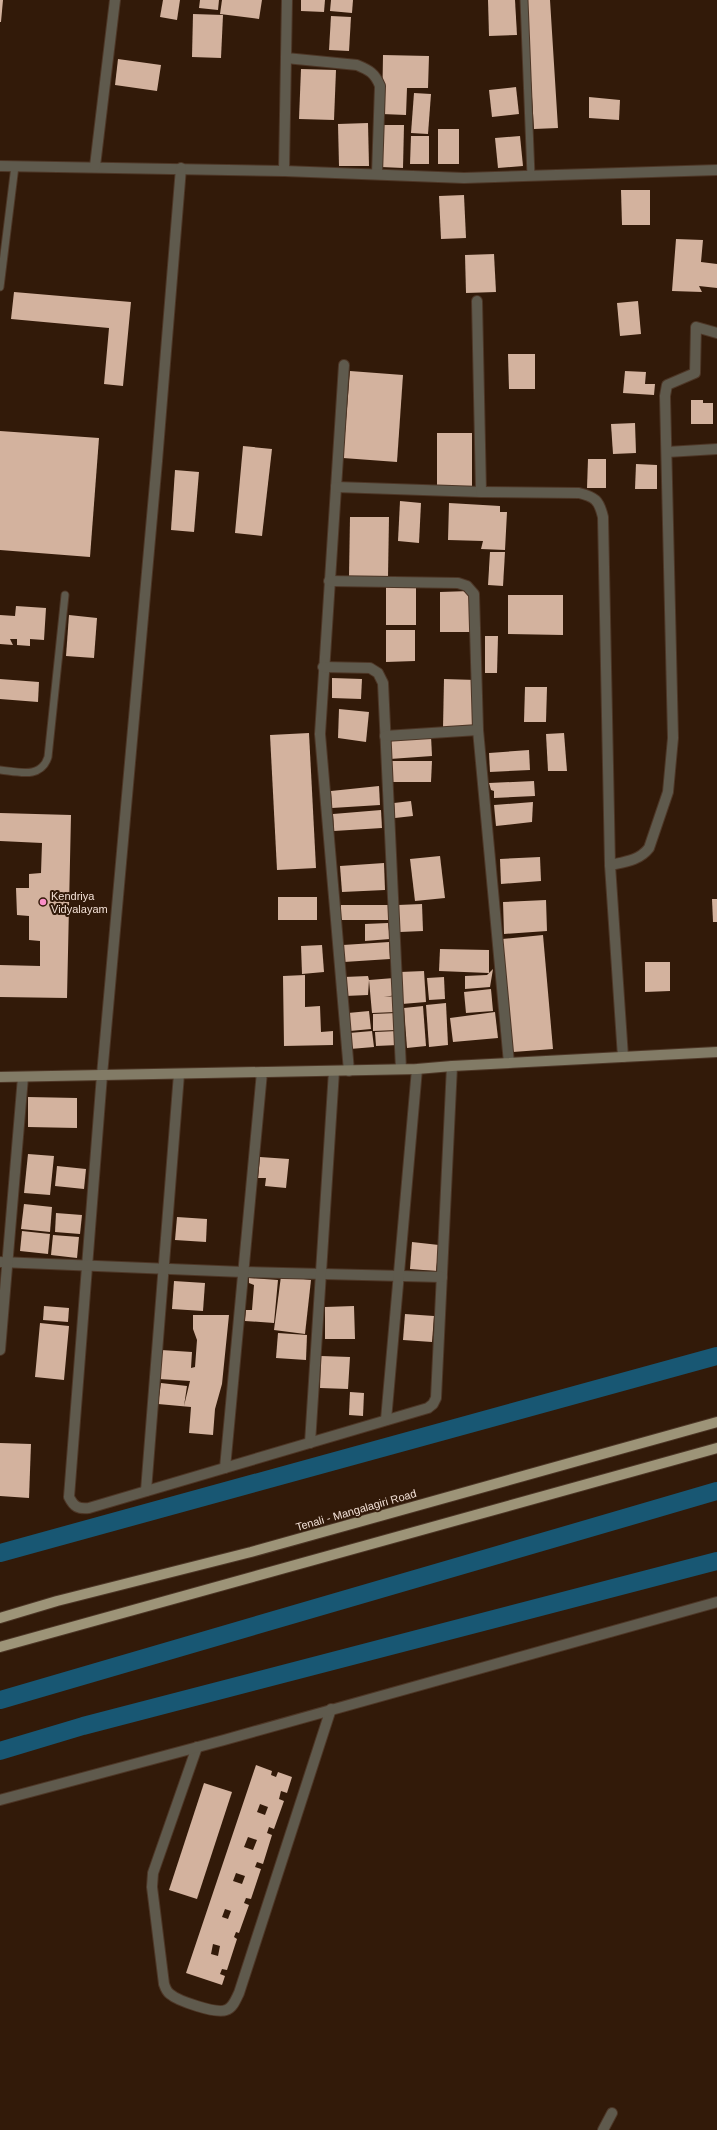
<svg xmlns="http://www.w3.org/2000/svg" width="717" height="2130" font-family="Arial,sans-serif">
<style>
.lines{fill:none;stroke-linecap:round;stroke-linejoin:round}
.canal{stroke:#185773;stroke-width:18}
.building{fill:#d3b29e;fill-rule:evenodd}
.service-casing{stroke:#4d3626;stroke-width:9}
.minor-casing{stroke:#4d3626;stroke-width:12}
.secondary-casing{stroke:#4d3626;stroke-width:12}
.primary-casing{stroke:#4d3626;stroke-width:12}
.service{stroke:#5f5a4d;stroke-width:7}
.minor{stroke:#5f5a4d;stroke-width:10}
.secondary{stroke:#827b66;stroke-width:10}
.primary{stroke:#9d9478;stroke-width:10}
.poi-dot{fill:#fa8fc8;stroke:#321a09;stroke-width:1.5}
.labels{text-anchor:middle;dominant-baseline:central;stroke-width:4;stroke-linejoin:round;paint-order:stroke}
.poi-label{font-size:11px;fill:#f3e1d7;stroke:#321a09;text-anchor:start}
.street-label{font-size:11px;fill:#f3e1d7;stroke:#321a09}
</style>
<rect width="100%" height="100%" fill="#321a09"/>
<g class="lines">
<g class="canal">
<path d="M0,1553L717,1356"/>
<path d="M0,1700L717,1491"/>
<path d="M0,1751L83,1726L717,1561"/>
</g>
</g>
<g class="building">
<path d="M0,0H3L1,22H0Z"/>
<path d="M163,0H180L177,20L160,17Z"/>
<path d="M200,0H219L218,10L199,8Z"/>
<path d="M222,0H262L259,19L220,14Z"/>
<path d="M301,0H325L324,12L301,11Z"/>
<path d="M331,0H353L352,13L330,11Z"/>
<path d="M488,0H515L517,35L489,36Z"/>
<path d="M526,0H550L558,128L534,129Z"/>
<path d="M193,14L223,15L221,58L192,57Z"/>
<path d="M331,16L351,17L349,51L329,50Z"/>
<path d="M383,55L429,56L428,88H407L406,115L382,114Z"/>
<path d="M118,59L161,65L157,91L115,85Z"/>
<path d="M301,69L336,70L334,120L299,119Z"/>
<path d="M516,87L519,114L492,117L489,90Z"/>
<path d="M414,93L431,94L428,134L411,133Z"/>
<path d="M589,97L620,100L619,120L589,118Z"/>
<path d="M368,123L369,166H339L338,124Z"/>
<path d="M382,125H404L403,168L381,167Z"/>
<rect x="438" y="129" width="21" height="35"/>
<path d="M411,136H429V164H410Z"/>
<path d="M520,136L523,166L498,168L495,138Z"/>
<path d="M621,190H650V225H622Z"/>
<path d="M464,195L466,238L441,239L439,196Z"/>
<path d="M676,239L703,240L701,262L717,264V288L699,286L702,292L672,291Z"/>
<path d="M494,254L496,292L466,293L465,255Z"/>
<path d="M14,292L131,302L123,386L104,384L109,328L11,319Z"/>
<path d="M638,301L641,334L620,336L617,303Z"/>
<path d="M508,354H535V389H509Z"/>
<path d="M350,371L403,375L397,462L343,458Z"/>
<path d="M625,371L646,372L645,384H655L654,395L623,393Z"/>
<path d="M691,400H703V403H713V424H691Z"/>
<path d="M635,423L636,453L613,454L611,424Z"/>
<path d="M0,431L99,438L90,557L0,550Z"/>
<path d="M437,433H472V489L437,488Z"/>
<path d="M243,446L272,449L262,536L235,533Z"/>
<path d="M588,459H606V488H587Z"/>
<path d="M636,464L657,465V489H635Z"/>
<path d="M175,470L199,472L194,532L171,530Z"/>
<path d="M400,501L421,503L419,543L398,541Z"/>
<path d="M449,503L500,506V512H507L505,550L481,549L483,541L448,540Z"/>
<path d="M350,517H389L388,577L349,576Z"/>
<path d="M490,552H505L503,586L488,585Z"/>
<rect x="386" y="586" width="30" height="39"/>
<path d="M470,591V632H440V592Z"/>
<path d="M508,595H563V635L508,634Z"/>
<path d="M16,606L46,608L44,640L30,639V646L17,645V639H10L13,645L0,644V615L15,616Z"/>
<path d="M69,615L97,618L94,658L66,656Z"/>
<path d="M386,630H415V661L386,662Z"/>
<path d="M485,636H498L497,673H485Z"/>
<path d="M332,678L362,679L361,699L332,698Z"/>
<path d="M0,679L39,682L38,702L0,699Z"/>
<path d="M444,679L476,680L474,729L443,728Z"/>
<path d="M525,687H547L546,722H524Z"/>
<path d="M339,709L369,712L366,742L338,738Z"/>
<path d="M309,733L316,868L277,870L270,735Z"/>
<path d="M564,733L567,771H548L546,734Z"/>
<path d="M431,736L432,756L390,759L388,739Z"/>
<path d="M529,750L530,770L490,772L489,753Z"/>
<path d="M389,761H432L431,782H389Z"/>
<path d="M534,781L535,796L494,798V791L491,790L489,783Z"/>
<path d="M379,786L380,805L332,808L331,791Z"/>
<path d="M411,801L413,816L395,818L394,803Z"/>
<path d="M533,802L532,822L496,826L494,805Z"/>
<path d="M381,810L382,828L334,831L333,814Z"/>
<path d="M0,813L71,815L67,998L0,997V965L40,966V941L29,940V916L17,915L16,888H29V874L41,873L42,843L0,841Z"/>
<path d="M440,856L445,898L415,901L410,859Z"/>
<path d="M540,857L541,881L501,884L500,859Z"/>
<path d="M384,863L385,890L342,892L340,866Z"/>
<rect x="278" y="897" width="39" height="23"/>
<path d="M712,899H717V922H713Z"/>
<path d="M546,900L547,931L504,934L503,902Z"/>
<path d="M422,904L423,931L400,932L398,905Z"/>
<path d="M341,905H389V920H340Z"/>
<path d="M388,923L390,939L365,941V924Z"/>
<path d="M543,935L553,1049L513,1052L502,939Z"/>
<path d="M389,942L390,959L344,962L343,945Z"/>
<path d="M322,945L324,972L302,974L301,946Z"/>
<path d="M440,949L489,950V973L439,971Z"/>
<path d="M645,962H670V991L645,992Z"/>
<path d="M493,969L490,987L465,989V976L487,975Z"/>
<path d="M424,971L426,1002L402,1004L400,972Z"/>
<path d="M305,975V1007L320,1006L321,1032L333,1031V1045L284,1046L283,976Z"/>
<path d="M368,976L369,980L394,978L396,995L384,997L396,996V1012L372,1013L369,980L368,995L345,996L344,977Z"/>
<path d="M444,977L445,999L429,1000L427,978Z"/>
<path d="M491,989L493,1011L466,1013L464,992Z"/>
<path d="M446,1003L448,1045L429,1047L426,1005Z"/>
<path d="M423,1006L426,1046L407,1048L404,1008Z"/>
<path d="M369,1011L371,1029L350,1031L348,1013Z"/>
<path d="M495,1012L498,1038L453,1042L450,1018Z"/>
<path d="M397,1013V1030L373,1031V1014Z"/>
<path d="M372,1031L374,1047L350,1049L349,1033Z"/>
<path d="M397,1031L398,1045L376,1046L375,1032Z"/>
<path d="M28,1097L77,1098V1128L28,1127Z"/>
<path d="M28,1154L54,1156L50,1195L24,1193Z"/>
<path d="M260,1157L289,1159L286,1188L265,1186L266,1178H258Z"/>
<path d="M57,1166L86,1169L84,1189L55,1186Z"/>
<path d="M24,1204L52,1207L50,1232L21,1229Z"/>
<path d="M56,1213L82,1215L80,1234L55,1232Z"/>
<path d="M177,1217L207,1219L206,1242L175,1240Z"/>
<path d="M22,1231L50,1234L48,1254L20,1251Z"/>
<path d="M53,1235L79,1237L77,1258L51,1255Z"/>
<path d="M412,1242L439,1245L436,1271L410,1269Z"/>
<path d="M281,1276L311,1280L305,1334L274,1330Z"/>
<path d="M249,1278L278,1280L274,1323L245,1321L246,1310H252L254,1285L249,1283Z"/>
<path d="M174,1281L205,1283L203,1311L172,1309Z"/>
<path d="M44,1306L69,1308L68,1322L43,1320Z"/>
<path d="M354,1306L355,1339H325V1307Z"/>
<path d="M405,1314L434,1316L432,1342L403,1340Z"/>
<path d="M193,1315H229L222,1384L215,1409L213,1435L189,1433L191,1407L158,1404L161,1383L187,1386L184,1406L190,1381L159,1379L161,1350L192,1352L191,1368L195,1367L197,1340L193,1329Z"/>
<path d="M40,1323L69,1326L64,1380L35,1377Z"/>
<path d="M278,1333L307,1335L306,1360L276,1358Z"/>
<path d="M321,1356L350,1357L348,1389L320,1388Z"/>
<path d="M350,1392L364,1393L363,1416L349,1415Z"/>
<path d="M0,1443L31,1444L29,1498L0,1496Z"/>
<path d="M256,1765L272,1771L271,1775L276,1777L278,1772L292,1777L287,1793L281,1791L279,1799L284,1801L274,1829L269,1827L267,1833L272,1835L263,1864L257,1862L255,1867L261,1869L251,1899L246,1898L244,1903L249,1905L239,1933L236,1932L234,1937L237,1939L227,1970L222,1969L220,1974L225,1976L222,1985L186,1973ZM260,1804L268,1807L265,1815L257,1812ZM248,1837L257,1840L253,1850L244,1847ZM236,1873L245,1876L242,1884L233,1881ZM225,1909L231,1911L228,1919L222,1917ZM213,1944L220,1946L218,1956L211,1954Z"/>
<path d="M204,1783L232,1792L197,1899L169,1890Z"/>
</g>
<g class="lines">
<defs>
<g id="service">
<path d="M524,0L531,176"/>
<path d="M0,287L15,166"/>
<path d="M0,770C19,772 41,779 48,757L65,595"/>
</g>
<g id="minor">
<path d="M286,58L357,65C369,70 375,73 380,86L377,174"/>
<path d="M0,166L284,171L464,178L717,170"/>
<path d="M95,166L115,0"/>
<path d="M181,168L157,461L102,1075L69,1497C74,1507 78,1509 89,1508L428,1408L433,1404L436,1398L452,1066"/>
<path d="M284,171L287,0"/>
<path d="M344,365L320,734L349,1071"/>
<path d="M667,452L717,449"/>
<path d="M336,487L481,492L477,301"/>
<path d="M481,492L579,493C595,497 599,500 603,517L610,865L623,1057"/>
<path d="M329,581L458,583L467,586L474,594L478,730L509,1063"/>
<path d="M323,667L370,668L378,673L383,683L401,1069"/>
<path d="M385,736L478,730"/>
<path d="M610,865C624,862 639,861 649,848L668,792L673,738L665,396L667,385L695,373L696,327L717,333"/>
<path d="M0,1262L243,1272L442,1277"/>
<path d="M0,1350L23,1077"/>
<path d="M386,1420L417,1069"/>
<path d="M310,1443L334,1071"/>
<path d="M225,1468L262,1072"/>
<path d="M146,1491L179,1074"/>
<path d="M197,1747L153,1873L152,1887L164,1984C165,1987 167,1992 170,1994C178,2001 216,2014 226,2010C233,2008 236,1999 239,1993L331,1709"/>
<path d="M0,1800L224,1740L717,1602"/>
<path d="M603,2130L612,2113"/>
</g>
<path id="secondary" d="M0,1077L417,1069L452,1066L717,1052"/>
<g id="primary">
<path d="M0,1618L57,1601L251,1552L717,1422"/>
<path d="M0,1647L717,1448"/>
</g>
</defs>
<use href="#service" class="service-casing"/>
<use href="#minor" class="minor-casing"/>
<use href="#secondary" class="secondary-casing"/>
<use href="#primary" class="primary-casing"/>
<use href="#service" class="service"/>
<use href="#minor" class="minor"/>
<use href="#secondary" class="secondary"/>
<use href="#primary" class="primary"/>
</g>
<circle class="poi-dot" cx="43" cy="902" r="4"/>
<g class="labels">
<g class="poi-label">
<text x="51" y="896">Kendriya<tspan x="51" dy="13">Vidyalayam</tspan></text>
</g>
<g class="street-label">
<text transform="translate(356 1510) rotate(-16)">Tenali - Mangalagiri Road</text>
</g>
</g>
</svg>
